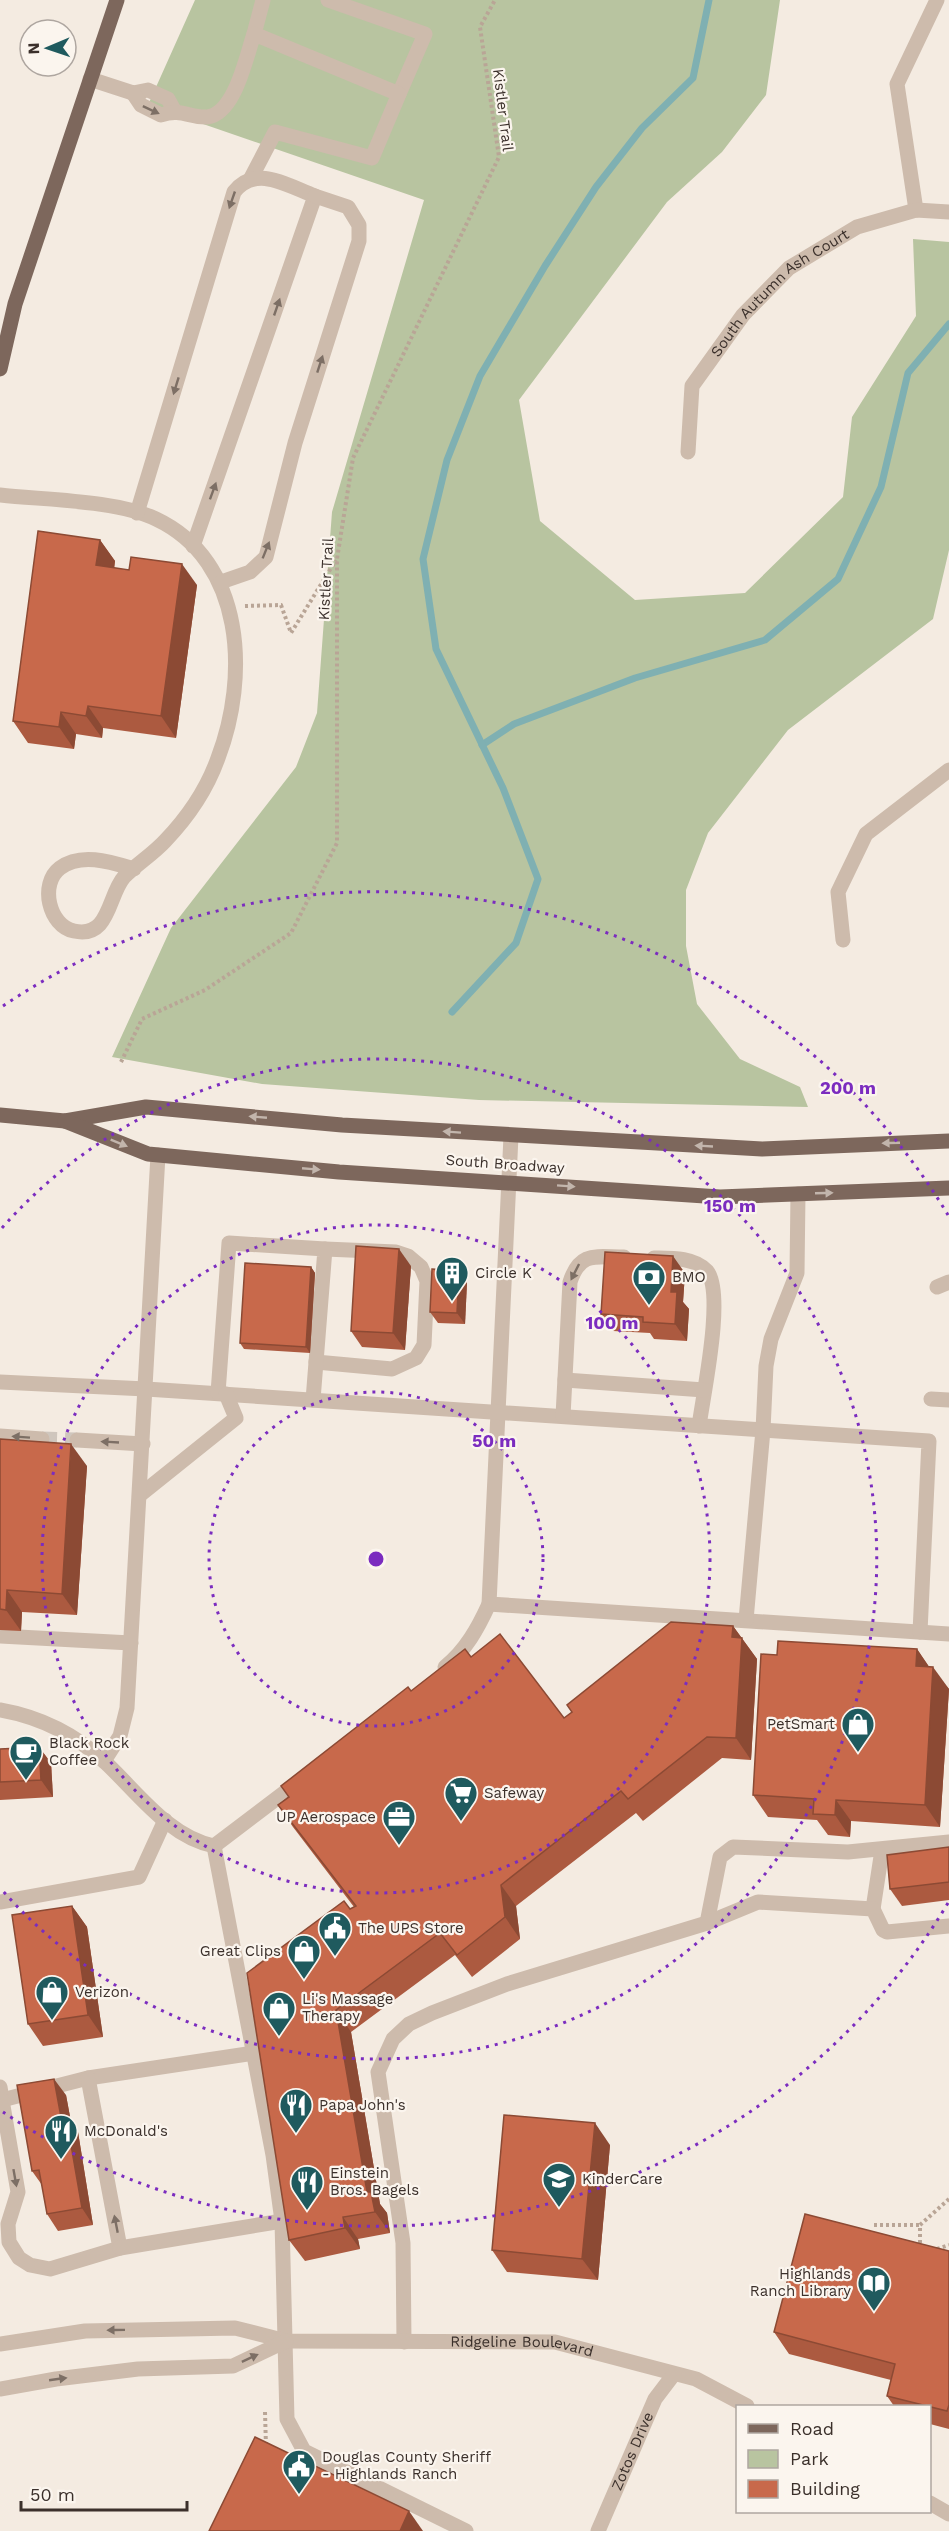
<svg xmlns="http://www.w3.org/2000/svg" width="949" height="2531" font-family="'Work Sans',sans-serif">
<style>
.green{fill:#b8c4a0}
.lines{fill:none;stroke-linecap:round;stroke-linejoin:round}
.stream{stroke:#7fb0b2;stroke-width:7}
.minor-tunnel{stroke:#cfc6bd;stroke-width:15;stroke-dasharray:15 8;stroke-linecap:butt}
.path{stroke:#b9a596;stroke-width:4;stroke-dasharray:3 3;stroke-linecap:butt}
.minor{stroke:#cdbbac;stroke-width:15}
.major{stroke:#7d675c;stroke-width:15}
.wall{fill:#ac5a40}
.shaded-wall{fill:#8c4a34}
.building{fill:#c8694b;stroke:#8c4a34;stroke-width:1.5}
.oneway{fill:#7d6f65}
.oneway2{fill:#c2b5ac}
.ring{fill:none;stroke:#7b2cbf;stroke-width:3;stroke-dasharray:3 6}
.labels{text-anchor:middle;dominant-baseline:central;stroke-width:4.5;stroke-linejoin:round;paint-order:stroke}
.street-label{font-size:15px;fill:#3b302b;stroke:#fbf5ee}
.poi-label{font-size:15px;fill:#3b302b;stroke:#fbf5ee;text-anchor:start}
.centre{fill:#7b2cbf;stroke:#fbf5ee;stroke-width:3}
.ring-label{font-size:18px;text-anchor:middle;font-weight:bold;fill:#7b2cbf;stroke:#fbf5ee;stroke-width:4.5;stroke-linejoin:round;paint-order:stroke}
</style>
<rect width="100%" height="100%" fill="#f4ebe1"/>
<path class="green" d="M195,0H780L766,95L722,152L667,202L519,400L540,521L635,600L745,593L843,497L852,417L916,316L913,239L949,242V550L933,619L788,730L708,833L686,890V946L697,1004L740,1059L800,1087L808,1107L479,1100L262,1084L112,1057L171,928L296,767L317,713L332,512L424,200L148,105Z"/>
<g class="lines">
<g class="stream">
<path d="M482,745L514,724L635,678L765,640L838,579L881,487L908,373L949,324"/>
<path d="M452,1012L516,943L538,879L503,788L436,649L423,559L447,460L480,376L545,266L596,187L642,128L693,78L709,0"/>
</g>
<path class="minor-tunnel" d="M42,1439L77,1440"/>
<g class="path">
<path d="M245,606L281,605L291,633L336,560"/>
<path d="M121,1062L142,1019L205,990L291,933L337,843V559L353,458L499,157L480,27L495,0"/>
<path d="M874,2225H920"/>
<path d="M920,2249V2225L949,2199"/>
<path d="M937,2249L949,2245"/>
<path d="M265,2412L266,2447"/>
</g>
<g class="minor">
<path d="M328,0L425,34L399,94"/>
<path d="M254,34L263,0"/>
<path d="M90,79L133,93L148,90L168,99L174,110"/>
<path d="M133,93L141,105L161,115C181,108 190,118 207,117C235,114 246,57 254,34L399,94L372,158L275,132L251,178"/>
<path d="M916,210L897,84L937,0"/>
<path id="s1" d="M688,452L692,386L743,315L789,268L857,227L916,210L949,212"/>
<path d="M0,495C45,500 117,500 156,519C245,561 249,677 218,758C207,789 188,817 165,841C153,854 137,864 124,877C108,895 110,939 74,931C49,926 39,884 60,868C81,852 111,862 134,869"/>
<path d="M137,513L234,192C256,164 288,186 315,196L193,546"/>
<path d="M221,582L250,572L266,557L295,443L359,241V225L348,207L315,196"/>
<path d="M843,940L838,892L866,834L949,770"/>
<path d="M511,1136L489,1604L949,1634"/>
<path d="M654,1258C671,1258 694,1257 707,1271C725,1294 703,1395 699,1426"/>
<path d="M937,1287L949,1282"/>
<path d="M316,1362L392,1369L416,1358L424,1345L427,1281L421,1267L408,1256L396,1252L325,1249"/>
<path d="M565,1380L704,1390"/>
<path d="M0,1382L146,1389L929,1441L920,1632"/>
<path d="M218,1393L229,1243L325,1249L313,1400"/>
<path d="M931,1399L949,1400"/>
<path d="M563,1416L570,1282C580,1251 596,1257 624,1257"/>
<path d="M0,1436L42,1439"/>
<path d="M77,1440L143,1444"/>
<path d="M140,1495L236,1418L226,1394"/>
<path d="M746,1620L763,1430L766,1366L771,1339L797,1273L798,1194"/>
<path d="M0,1636L131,1643"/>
<path d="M445,1667C466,1650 478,1628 489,1604"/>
<path d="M0,1710C40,1717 76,1735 106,1763C138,1793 169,1837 214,1846L301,1780"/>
<path d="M104,1761L120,1736L127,1708L158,1155"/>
<path d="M214,1846L273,2155L282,2221L287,2419L304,2451L466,2531"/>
<path d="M0,1902L139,1877L165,1820"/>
<path d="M873,1909L882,1850"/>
<path d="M707,1923L720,1857L733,1847L848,1852L949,1842"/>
<path d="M0,2087L2,2100L88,2078L254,2053"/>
<path d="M2,2100L18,2192L8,2224L9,2242L19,2258L30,2265L50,2269L120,2248L88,2078"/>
<path d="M120,2248L282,2221"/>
<path d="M404,2342L403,2243L378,2072L393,2039L409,2024L432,2013L507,1984L707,1923L758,1902L873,1909L883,1930L887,1932L949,1926"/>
<path id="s2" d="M0,2344L85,2331L235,2328L286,2341L555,2342L696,2379L747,2406"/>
<path d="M0,2389L56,2379L138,2369L233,2366L286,2341"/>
<path d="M930,2503L949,2514"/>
<path id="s3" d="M598,2531L655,2399L674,2374"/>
</g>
<g class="major">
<path d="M0,369L15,304L117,0"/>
<path d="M0,1115L65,1121L146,1107L342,1125L762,1149L949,1141"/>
<path d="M65,1121L148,1154L339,1172L720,1197L949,1188"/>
</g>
</g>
<g class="wall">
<path d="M100,540L115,561L114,568L197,585L176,738L103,728L102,738L76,734L74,749L28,743L13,721Z"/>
<path d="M411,1266L405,1350L362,1347L351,1331Z"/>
<path d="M311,1267L315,1273L310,1353L244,1349L240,1343Z"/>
<path d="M685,1273L683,1302L689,1309L687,1341L654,1339L650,1333L613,1331L601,1314Z"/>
<path d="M467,1282L465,1324L438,1323L430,1312Z"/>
<path d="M0,1439L87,1466L77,1615L22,1612L21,1631L0,1630Z"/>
<path d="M733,1626L757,1659L751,1760L722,1758L643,1821L636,1813L516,1906L520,1939L472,1977L455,1955L351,2032L380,2204L387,2213L390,2233L358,2239L360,2249L305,2261L289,2240L350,1909L354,1907L293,1827L278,1805L411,1691L471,1657L564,1718Z"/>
<path d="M917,1649L929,1667L949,1689L940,1827L851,1821L850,1837L828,1835L817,1820L768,1817L753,1795L777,1655Z"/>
<path d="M39,1747L51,1763L53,1797L0,1800V1749Z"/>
<path d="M949,1847V1900L902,1906L890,1889Z"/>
<path d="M72,1906L87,1927L103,2037L43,2046L28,2024Z"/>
<path d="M66,2095L71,2122L78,2132L93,2225L58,2231L47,2214L42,2185L32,2171Z"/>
<path d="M610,2145L598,2280L507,2272L492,2250Z"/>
<path d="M949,2251V2429L930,2424V2406H894L887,2396L891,2380L789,2354L774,2332Z"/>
</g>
<g class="shaded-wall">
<path d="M100,540L115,561L112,587L96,565Z"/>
<path d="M182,564L197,585L176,738L161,716Z"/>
<path d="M88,706L103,728L102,738L86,716Z"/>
<path d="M61,712L76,734L74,749L59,727Z"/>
<path d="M399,1249L411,1266L405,1350L393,1333Z"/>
<path d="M673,1256L685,1273L683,1302L689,1309L687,1341L675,1324L671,1292Z"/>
<path d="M311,1267L315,1273L310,1353L306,1347Z"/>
<path d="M459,1271L467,1282L465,1324L457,1313Z"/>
<path d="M71,1444L87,1466L77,1615L62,1594Z"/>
<path d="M7,1590L22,1612L21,1631L6,1610Z"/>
<path d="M733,1626L757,1659L751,1760L736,1738L732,1637Z"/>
<path d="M917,1649L932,1671L916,1666Z"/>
<path d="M933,1667L949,1689L940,1827L925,1805Z"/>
<path d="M39,1747L51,1763L53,1797L41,1780Z"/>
<path d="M836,1800L851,1821L850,1837L835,1815Z"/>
<path d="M501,1885L516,1906L520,1939L505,1917Z"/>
<path d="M72,1906L87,1927L103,2037L88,2015Z"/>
<path d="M336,2010L351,2032L380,2204L387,2213L390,2233L375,2212L367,2192Z"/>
<path d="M54,2079L66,2095L71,2122L78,2132L93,2225L82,2208L61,2117Z"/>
<path d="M595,2123L610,2145L598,2280L582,2259Z"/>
<path d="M343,2217L358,2239L360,2249L345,2228Z"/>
<path d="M409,2511L423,2531H400Z"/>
</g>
<g class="building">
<path d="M38,531L100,540L96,565L129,570L131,557L182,564L161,716L88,706L86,716L61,712L59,727L13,721Z"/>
<path d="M356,1246L399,1249L393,1333L351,1331Z"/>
<path d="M605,1252L673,1256L671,1292H677L675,1324L643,1322V1317L601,1314Z"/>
<path d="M245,1263L311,1267L306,1347L240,1343Z"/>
<path d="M432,1269L459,1271L457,1313L430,1312Z"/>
<path d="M0,1439L71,1444L62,1594L7,1590L6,1610L0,1609Z"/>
<path d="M671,1622L733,1626L732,1637L742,1638L736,1738L707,1737L628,1799L621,1791L501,1885L505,1917L457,1955L440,1933L336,2010L367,2192H371L375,2212L343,2217L345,2228L289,2240L247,1973L344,1901L350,1909L356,1906L278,1805L289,1797L281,1786L408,1687L411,1691L465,1649L471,1657L500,1634L564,1718L572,1712L567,1705Z"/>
<path d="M778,1641L917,1649L916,1666L933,1667L925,1805L836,1800L835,1815L813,1814L814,1799L753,1795L761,1654L777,1655Z"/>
<path d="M39,1747L41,1780L0,1782V1749Z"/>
<path d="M949,1847V1882L890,1889L887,1855Z"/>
<path d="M72,1906L88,2015L28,2024L12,1915Z"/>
<path d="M54,2079L61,2117L66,2116L82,2208L47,2214L39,2170L32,2171L17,2085Z"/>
<path d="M504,2115L595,2123L582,2259L492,2250Z"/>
<path d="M805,2214L949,2251V2405L947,2411L887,2396L895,2364L774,2332Z"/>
<path d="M255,2437L409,2511L400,2531H209Z"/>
</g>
<defs><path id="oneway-solid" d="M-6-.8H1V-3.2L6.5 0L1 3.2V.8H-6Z" transform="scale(1.5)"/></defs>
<g class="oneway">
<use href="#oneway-solid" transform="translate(151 110) rotate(25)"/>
<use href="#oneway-solid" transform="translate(232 200) rotate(109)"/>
<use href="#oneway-solid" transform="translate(277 307) rotate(-71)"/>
<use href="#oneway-solid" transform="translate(320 364) rotate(-72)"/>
<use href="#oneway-solid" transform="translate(176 386) rotate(107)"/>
<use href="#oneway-solid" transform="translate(213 491) rotate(-70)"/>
<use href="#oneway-solid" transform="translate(266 550) rotate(-68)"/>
<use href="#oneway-solid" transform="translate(575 1272) rotate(117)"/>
<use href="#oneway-solid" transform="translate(21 1437) rotate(-176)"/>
<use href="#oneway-solid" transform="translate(110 1442) rotate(-177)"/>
<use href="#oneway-solid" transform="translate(15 2178) rotate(80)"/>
<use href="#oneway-solid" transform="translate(116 2224) rotate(-101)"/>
<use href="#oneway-solid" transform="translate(116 2330) rotate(179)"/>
<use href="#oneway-solid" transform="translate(250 2358) rotate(-25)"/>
<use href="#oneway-solid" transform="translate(58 2379) rotate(-8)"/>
</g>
<g class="oneway2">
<use href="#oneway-solid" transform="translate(258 1117) rotate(-175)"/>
<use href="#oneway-solid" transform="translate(452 1132) rotate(-176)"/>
<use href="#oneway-solid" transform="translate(119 1143) rotate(22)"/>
<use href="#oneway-solid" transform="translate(891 1143) rotate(178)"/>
<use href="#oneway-solid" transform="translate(704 1146) rotate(-177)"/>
<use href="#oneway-solid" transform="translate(311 1169) rotate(5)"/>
<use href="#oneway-solid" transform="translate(566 1186) rotate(4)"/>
<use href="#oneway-solid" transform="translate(824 1193) rotate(-2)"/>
</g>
<g class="ring">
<circle cx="376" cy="1559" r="167"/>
<circle cx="376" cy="1559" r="334"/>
<path d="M2 1228A500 500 0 1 1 2 1890"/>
<path d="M948 1903A667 667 0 0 1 3 2112M3 1006A667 667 0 0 1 948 1215"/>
</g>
<defs>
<symbol id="building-pin" viewBox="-11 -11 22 30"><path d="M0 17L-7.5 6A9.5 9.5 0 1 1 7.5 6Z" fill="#1f5a5e" stroke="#fbf5ee"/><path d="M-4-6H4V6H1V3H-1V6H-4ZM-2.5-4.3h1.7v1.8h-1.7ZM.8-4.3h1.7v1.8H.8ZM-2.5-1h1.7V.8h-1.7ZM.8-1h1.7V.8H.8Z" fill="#fff"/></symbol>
<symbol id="bank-pin" viewBox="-11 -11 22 30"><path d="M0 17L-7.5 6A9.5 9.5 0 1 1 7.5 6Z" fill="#1f5a5e" stroke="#fbf5ee"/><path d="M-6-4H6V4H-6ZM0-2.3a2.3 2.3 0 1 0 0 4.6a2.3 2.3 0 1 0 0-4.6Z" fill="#fff"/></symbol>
<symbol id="shop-pin" viewBox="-11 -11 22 30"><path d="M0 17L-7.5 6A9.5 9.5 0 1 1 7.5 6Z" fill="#1f5a5e" stroke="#fbf5ee"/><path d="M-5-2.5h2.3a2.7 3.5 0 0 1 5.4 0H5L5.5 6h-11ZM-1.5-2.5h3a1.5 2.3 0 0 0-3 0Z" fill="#fff"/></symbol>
<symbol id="cafe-pin" viewBox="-11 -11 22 30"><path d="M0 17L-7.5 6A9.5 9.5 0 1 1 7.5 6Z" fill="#1f5a5e" stroke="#fbf5ee"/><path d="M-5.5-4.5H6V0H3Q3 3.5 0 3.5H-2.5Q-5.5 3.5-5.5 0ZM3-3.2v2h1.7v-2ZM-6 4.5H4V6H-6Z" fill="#fff"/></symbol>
<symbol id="supermarket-pin" viewBox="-11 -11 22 30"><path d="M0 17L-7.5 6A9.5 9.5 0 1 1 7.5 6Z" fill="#1f5a5e" stroke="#fbf5ee"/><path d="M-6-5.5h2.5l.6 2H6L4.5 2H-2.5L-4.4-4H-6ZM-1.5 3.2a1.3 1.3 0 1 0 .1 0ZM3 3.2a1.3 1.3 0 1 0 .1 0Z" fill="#fff"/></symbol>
<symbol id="office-pin" viewBox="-11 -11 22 30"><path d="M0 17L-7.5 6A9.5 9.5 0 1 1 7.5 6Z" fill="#1f5a5e" stroke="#fbf5ee"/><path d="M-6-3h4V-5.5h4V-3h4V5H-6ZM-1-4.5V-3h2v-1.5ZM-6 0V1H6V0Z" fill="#fff"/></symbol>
<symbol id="civic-pin" viewBox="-11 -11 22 30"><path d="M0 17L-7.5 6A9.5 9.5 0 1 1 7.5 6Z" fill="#1f5a5e" stroke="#fbf5ee"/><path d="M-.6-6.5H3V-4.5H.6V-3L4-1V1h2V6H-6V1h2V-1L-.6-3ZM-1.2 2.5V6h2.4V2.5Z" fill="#fff"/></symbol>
<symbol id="restaurant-pin" viewBox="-11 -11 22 30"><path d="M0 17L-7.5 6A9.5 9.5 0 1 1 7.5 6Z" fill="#1f5a5e" stroke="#fbf5ee"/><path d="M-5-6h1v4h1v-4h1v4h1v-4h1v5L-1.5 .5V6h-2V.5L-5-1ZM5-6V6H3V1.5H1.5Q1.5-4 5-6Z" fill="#fff"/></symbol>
<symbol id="school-pin" viewBox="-11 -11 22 30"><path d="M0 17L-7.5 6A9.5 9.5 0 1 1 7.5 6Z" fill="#1f5a5e" stroke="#fbf5ee"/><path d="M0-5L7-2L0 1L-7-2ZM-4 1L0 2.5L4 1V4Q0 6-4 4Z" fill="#fff"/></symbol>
<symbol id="library-pin" viewBox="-11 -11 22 30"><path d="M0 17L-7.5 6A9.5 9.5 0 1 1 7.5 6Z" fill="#1f5a5e" stroke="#fbf5ee"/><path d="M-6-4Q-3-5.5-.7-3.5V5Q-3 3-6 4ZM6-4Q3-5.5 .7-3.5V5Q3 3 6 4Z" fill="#fff"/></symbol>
</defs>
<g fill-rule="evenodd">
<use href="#building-pin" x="433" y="1254" width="38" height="52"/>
<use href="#bank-pin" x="630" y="1258" width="38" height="52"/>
<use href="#shop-pin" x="839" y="1705" width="38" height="52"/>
<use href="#cafe-pin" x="7" y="1733" width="38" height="52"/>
<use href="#supermarket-pin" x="442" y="1774" width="38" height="52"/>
<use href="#office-pin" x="380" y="1798" width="38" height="52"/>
<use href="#civic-pin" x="316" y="1909" width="38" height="52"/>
<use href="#shop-pin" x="285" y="1932" width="38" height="52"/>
<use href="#shop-pin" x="33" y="1973" width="38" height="52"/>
<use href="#shop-pin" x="260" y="1989" width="38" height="52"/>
<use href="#restaurant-pin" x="277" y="2086" width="38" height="52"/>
<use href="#restaurant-pin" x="42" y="2112" width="38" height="52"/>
<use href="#school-pin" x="540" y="2160" width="38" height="52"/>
<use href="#restaurant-pin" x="288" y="2163" width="38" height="52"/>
<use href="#library-pin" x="855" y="2264" width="38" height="52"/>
<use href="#civic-pin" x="280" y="2447" width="38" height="52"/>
</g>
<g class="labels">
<g class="street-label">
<text transform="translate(503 110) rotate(83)">Kistler Trail</text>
<text stroke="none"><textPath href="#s1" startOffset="196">South Autumn Ash Court</textPath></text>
<text transform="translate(326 579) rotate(-87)">Kistler Trail</text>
<text transform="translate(505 1164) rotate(4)">South Broadway</text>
<text stroke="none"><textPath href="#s2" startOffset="525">Ridgeline Boulevard</textPath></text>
<text stroke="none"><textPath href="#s3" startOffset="87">Zotos Drive</textPath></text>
</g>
<g class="poi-label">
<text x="475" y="1273">Circle K</text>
<text x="672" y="1277">BMO</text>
<text x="835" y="1724" text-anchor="end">PetSmart</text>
<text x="49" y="1743">Black Rock<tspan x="49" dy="17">Coffee</tspan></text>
<text x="484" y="1793">Safeway</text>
<text x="376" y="1817" text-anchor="end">UP Aerospace</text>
<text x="358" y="1928">The UPS Store</text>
<text x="281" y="1951" text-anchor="end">Great Clips</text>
<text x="75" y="1992">Verizon</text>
<text x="302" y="1999">Li's Massage<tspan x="302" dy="17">Therapy</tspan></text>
<text x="319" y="2105">Papa John's</text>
<text x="84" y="2131">McDonald's</text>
<text x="330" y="2173">Einstein<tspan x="330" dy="17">Bros. Bagels</tspan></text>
<text x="582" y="2179">KinderCare</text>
<text x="851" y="2274" text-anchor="end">Highlands<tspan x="851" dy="17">Ranch Library</tspan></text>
<text x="322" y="2457">Douglas County Sheriff<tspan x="322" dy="17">- Highlands Ranch</tspan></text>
</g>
</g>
<circle cx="376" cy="1559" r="9" class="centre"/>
<g class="ring-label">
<text x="848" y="1094">200 m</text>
<text x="730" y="1212">150 m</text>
<text x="612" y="1329">100 m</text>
<text x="494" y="1447">50 m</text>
</g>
<rect x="736" y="2405" width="195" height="108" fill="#fbf5ee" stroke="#aea6a0" stroke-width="1.5"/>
<rect x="748" y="2424" width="30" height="9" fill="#7d675c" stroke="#aea6a0" stroke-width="1.5"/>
<text x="790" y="2435" font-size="18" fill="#3b302b">Road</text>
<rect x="748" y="2450" width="30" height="18" fill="#b8c4a0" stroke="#aea6a0" stroke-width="1.5"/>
<text x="790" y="2465" font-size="18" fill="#3b302b">Park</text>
<rect x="748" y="2480" width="30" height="18" fill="#c8694b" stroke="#aea6a0" stroke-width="1.5"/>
<text x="790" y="2495" font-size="18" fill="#3b302b">Building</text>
<g transform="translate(48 48) rotate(268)"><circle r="28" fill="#fbf5ee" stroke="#aea6a0" stroke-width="1.5"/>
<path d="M0-4.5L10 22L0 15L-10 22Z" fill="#1f5a5e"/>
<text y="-9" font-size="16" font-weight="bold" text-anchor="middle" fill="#3b302b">N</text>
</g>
<path d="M21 2501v9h166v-9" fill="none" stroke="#3b302b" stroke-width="3"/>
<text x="30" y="2501" font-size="18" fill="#3b302b" stroke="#fbf5ee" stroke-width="4.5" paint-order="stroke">50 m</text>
</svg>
